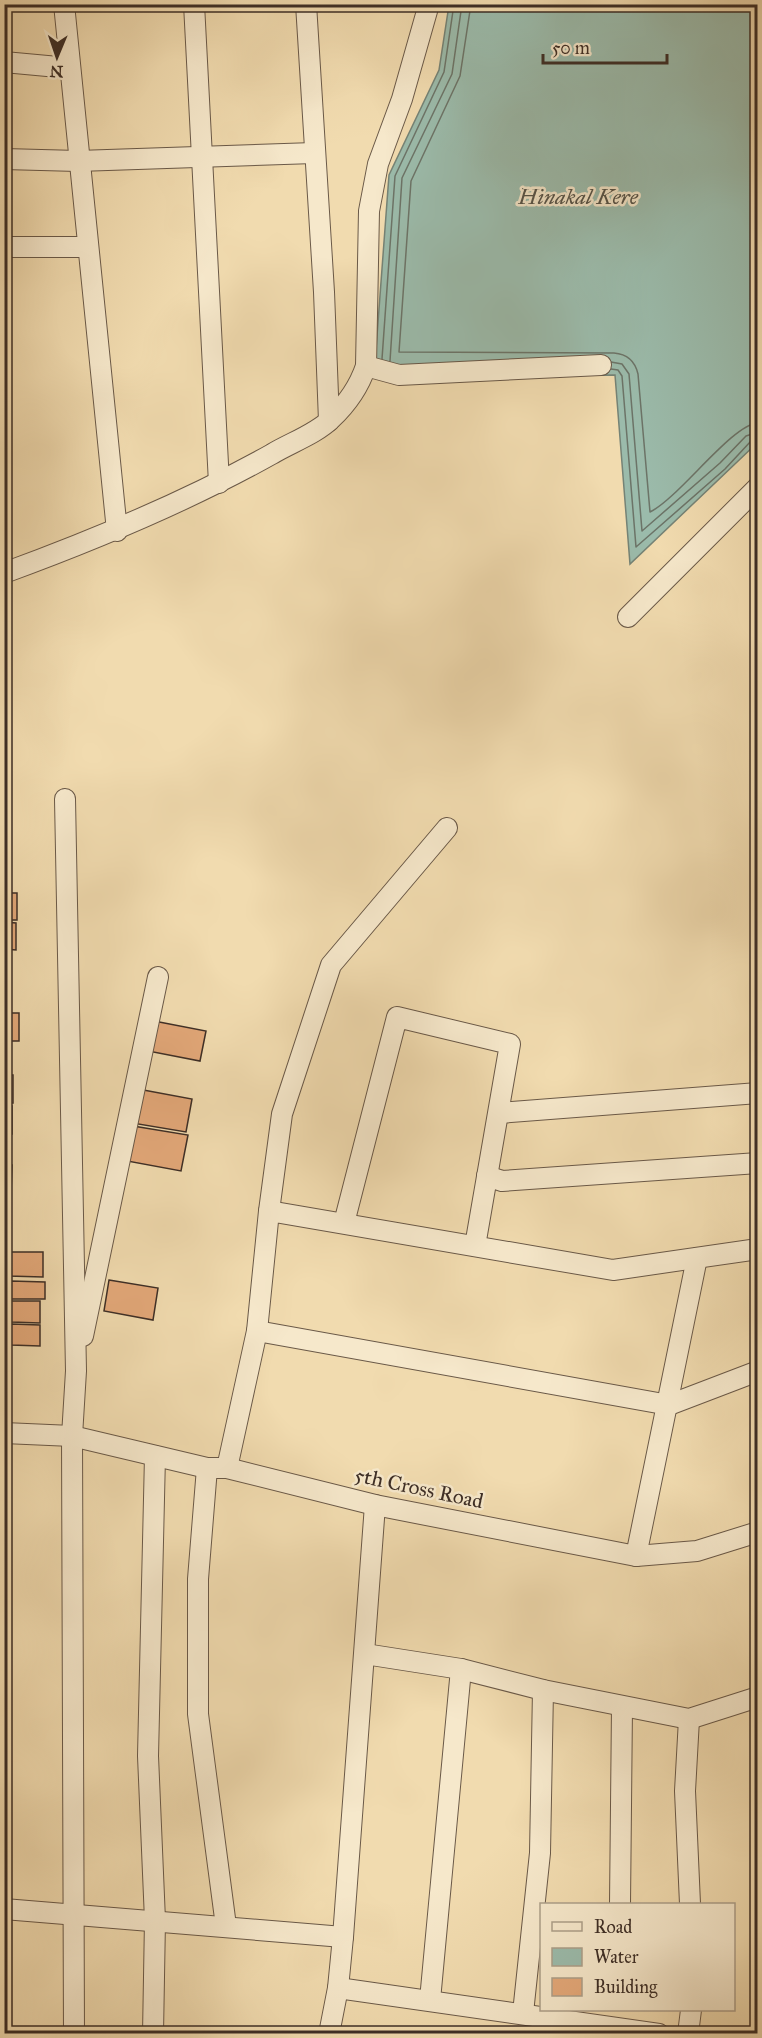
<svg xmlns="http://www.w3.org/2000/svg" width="762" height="2038" font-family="'IM FELL Great Primer',serif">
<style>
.water{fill:#9bbbab;stroke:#758376;stroke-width:1.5}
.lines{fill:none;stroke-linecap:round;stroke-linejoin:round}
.shore{stroke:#6c7468;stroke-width:1.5}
.building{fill:#e3a879;stroke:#3d2e26;stroke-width:1.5}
.minor-casing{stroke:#6a5948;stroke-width:22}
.minor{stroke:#f6e8cb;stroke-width:20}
.labels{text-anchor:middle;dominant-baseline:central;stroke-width:5;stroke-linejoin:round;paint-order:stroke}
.street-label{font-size:21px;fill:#3d2e26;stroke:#f6e8cb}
.water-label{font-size:22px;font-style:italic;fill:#545147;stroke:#f6e8cb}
</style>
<rect width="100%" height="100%" fill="#f1dbaf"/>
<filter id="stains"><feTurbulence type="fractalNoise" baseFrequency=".00333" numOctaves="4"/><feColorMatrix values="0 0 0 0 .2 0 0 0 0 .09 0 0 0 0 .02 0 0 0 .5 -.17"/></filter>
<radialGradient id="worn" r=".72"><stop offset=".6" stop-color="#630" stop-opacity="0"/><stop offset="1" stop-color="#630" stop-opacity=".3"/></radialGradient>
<path class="water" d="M449,5H757V443L630,564L615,375L374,376L389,175L439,70Z"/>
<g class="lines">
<g class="shore">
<path d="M471,4L460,76L411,181L399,352L614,353C627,354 635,361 638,374L650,512C679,498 732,424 758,423"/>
<path d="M382,359L395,176L444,72L454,4"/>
<path d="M390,361L402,178L452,74L462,4"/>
<path d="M611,362L622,364L629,374L642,531L720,463L746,436L758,432"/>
<path d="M611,369L618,370L622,376L636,547L725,469L751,441L758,440"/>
</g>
</g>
<g class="building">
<rect x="4" y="893" width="13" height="27"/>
<path d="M4,922L16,923V950L4,949Z"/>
<rect x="4" y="1013" width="15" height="28"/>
<path d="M154,1021L206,1031L200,1061L148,1051Z"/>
<rect x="4" y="1075" width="9" height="28"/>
<path d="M138,1089L192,1099L186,1132L132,1123Z"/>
<rect x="4" y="1106" width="8" height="28"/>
<path d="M133,1126L188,1135L181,1171L127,1161Z"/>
<path d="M4,1165H12L11,1192H4Z"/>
<path d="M4,1194H11V1223L4,1222Z"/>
<path d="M8,1252H43V1277L8,1276Z"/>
<path d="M109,1280L158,1288L153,1320L104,1311Z"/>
<path d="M11,1281L45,1282V1299H11Z"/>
<path d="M11,1301H40V1323L11,1322Z"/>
<path d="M4,1317H9L8,1344H4Z"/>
<path d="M11,1324L40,1325V1346L11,1345Z"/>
<rect x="4" y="1347" width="4" height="28"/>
</g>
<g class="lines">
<defs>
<g id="minor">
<path d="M64,4L117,531"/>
<path d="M194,4L219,483"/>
<path d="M306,4L324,292L329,421"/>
<path d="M4,62L69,68"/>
<path d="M4,159L78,161L314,153"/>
<path d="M4,247H87"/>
<path d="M366,366L399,375L601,365"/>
<path d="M4,573C97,539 186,502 272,454C290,443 316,434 331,419C347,404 359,387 366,366L369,211L378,164L402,99L429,4"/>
<path d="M628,617L758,487"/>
<path d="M65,799L76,1371L72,1436L74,2034"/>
<path d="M499,1113L758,1093"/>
<path d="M487,1176L502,1181L758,1163"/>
<path d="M269,1211L282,1114L331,965L447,828"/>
<path d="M344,1223L397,1017L510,1044L475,1246"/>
<path d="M257,1331L669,1405L758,1371"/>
<path d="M83,1336L158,977"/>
<path d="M4,1433L72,1436L207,1468H227L375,1505L636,1556L697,1551L758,1532"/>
<path d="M207,1468L198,1579V1714L226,1926"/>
<path d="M227,1468L257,1331L269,1211L613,1270L758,1249"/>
<path d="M636,1556L697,1258"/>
<path d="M365,1654L461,1669L543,1690L689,1719L758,1697"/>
<path d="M689,1719L685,1791L690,1904"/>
<path d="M620,1904L622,1707"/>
<path d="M4,1909L343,1937"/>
<path d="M338,1988L659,2034"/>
<path d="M430,2000L461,1669"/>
<path d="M523,2013L540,1853L543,1690"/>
<path d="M153,2034L155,1920L148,1756L155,1456"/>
<path d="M329,2034L338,1988L343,1937L375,1505"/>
<path d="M688,2034L691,2010"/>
</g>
</defs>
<use href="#minor" class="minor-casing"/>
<use href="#minor" class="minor"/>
</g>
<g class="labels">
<g class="street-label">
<text transform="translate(419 1488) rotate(12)">5th Cross Road</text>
</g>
<g class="water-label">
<text x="578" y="196">Hinakal Kere</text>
</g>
</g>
<rect width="762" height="2038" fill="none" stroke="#f1dbaf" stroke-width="24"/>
<rect x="6" y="6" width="750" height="2026" fill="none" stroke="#3d2e26" stroke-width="3"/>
<rect x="12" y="12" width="738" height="2014" fill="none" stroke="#3d2e26" stroke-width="1.5"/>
<rect x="540" y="1903" width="195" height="108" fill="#f6e8cb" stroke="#ac9e89" stroke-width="1.5"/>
<rect x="552" y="1922" width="30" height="9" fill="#f6e8cb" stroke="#ac9e89" stroke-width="1.5"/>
<text x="594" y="1933" font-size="18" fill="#3d2e26">Road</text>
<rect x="552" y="1948" width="30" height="18" fill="#9bbbab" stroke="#ac9e89" stroke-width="1.5"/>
<text x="594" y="1963" font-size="18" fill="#3d2e26">Water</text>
<rect x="552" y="1978" width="30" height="18" fill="#e3a879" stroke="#ac9e89" stroke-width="1.5"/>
<text x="594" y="1993" font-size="18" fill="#3d2e26">Building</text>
<g transform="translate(57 57) rotate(182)" stroke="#f6e8cb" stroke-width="4.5" paint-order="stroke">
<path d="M0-4.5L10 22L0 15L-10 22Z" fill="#3d2e26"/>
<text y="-9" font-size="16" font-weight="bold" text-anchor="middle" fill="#3d2e26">N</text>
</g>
<path d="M543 54v9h124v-9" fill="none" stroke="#3d2e26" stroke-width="3"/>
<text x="552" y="54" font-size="18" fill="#3d2e26" stroke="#f6e8cb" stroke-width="4.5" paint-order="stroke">50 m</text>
<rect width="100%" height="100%" filter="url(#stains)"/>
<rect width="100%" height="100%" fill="url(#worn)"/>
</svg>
